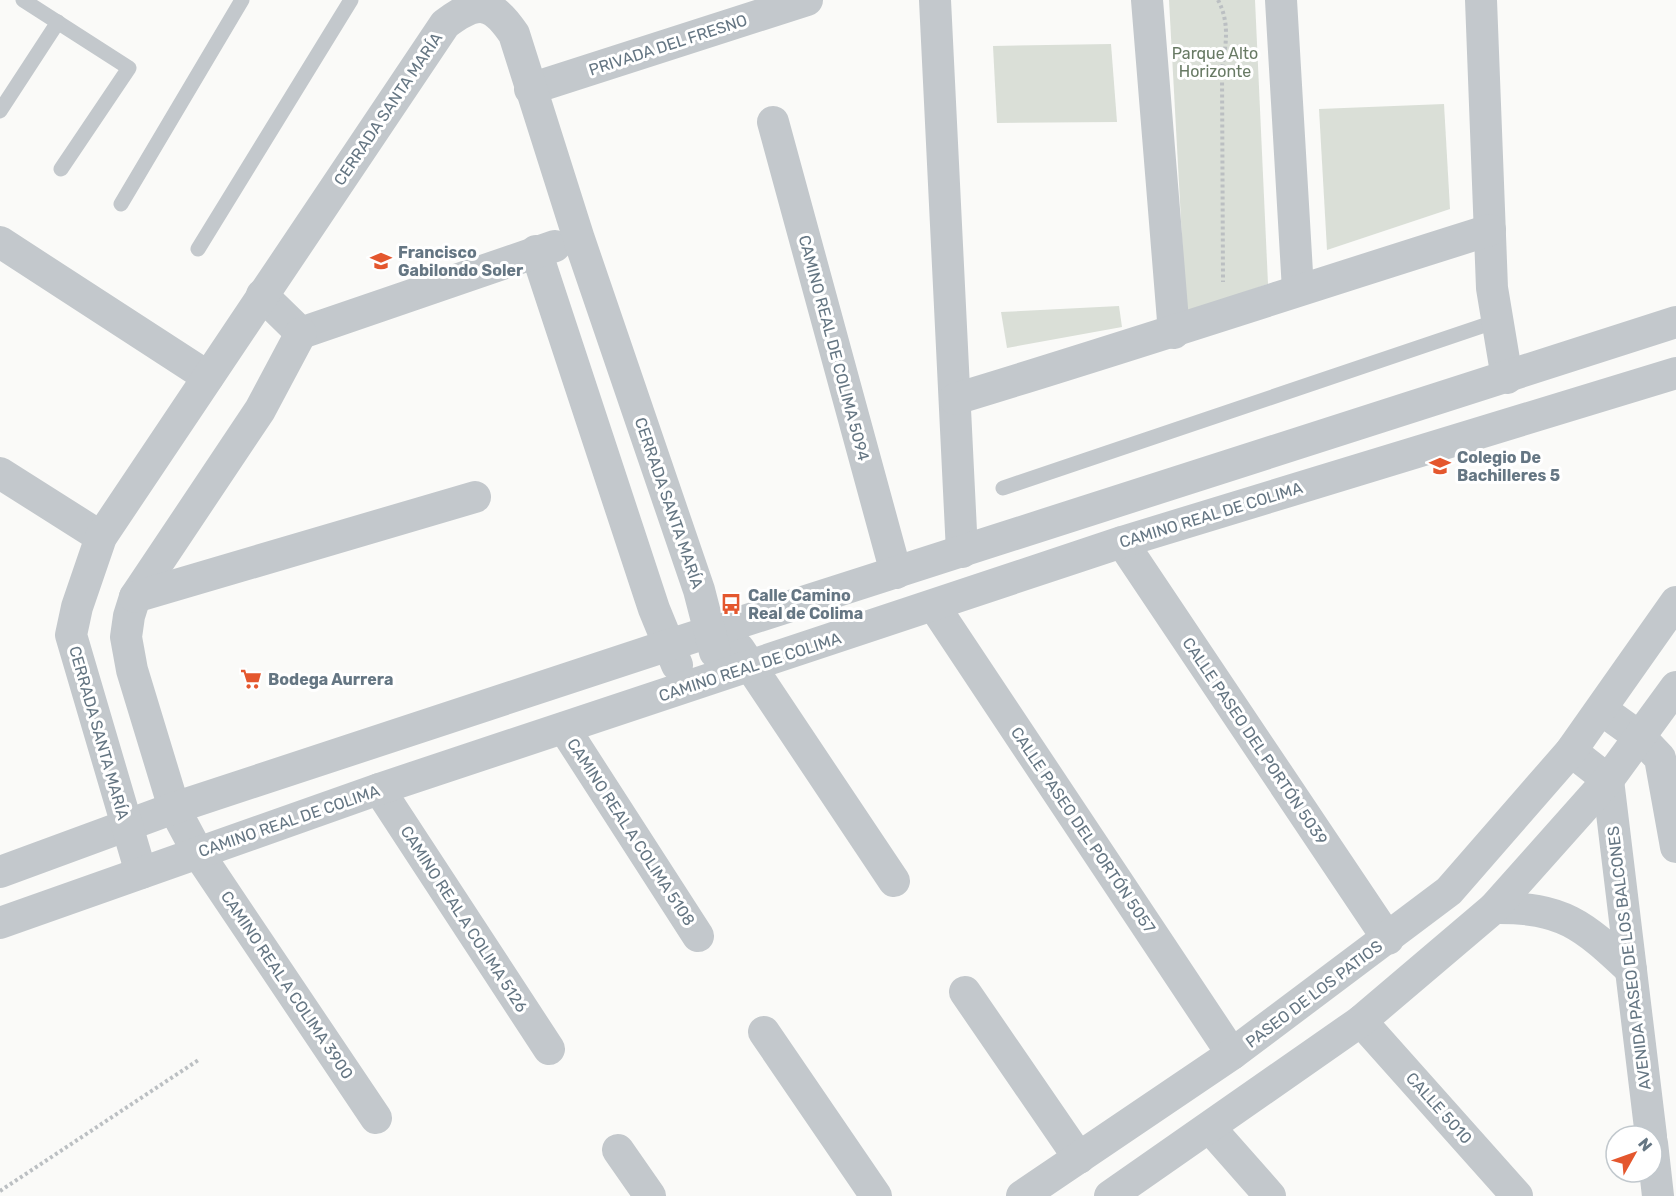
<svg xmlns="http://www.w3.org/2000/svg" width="1676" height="1196" font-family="Rubik,sans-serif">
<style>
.green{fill:#dadfd7}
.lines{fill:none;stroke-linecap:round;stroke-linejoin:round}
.path{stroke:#bbbfc2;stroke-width:4;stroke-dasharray:3 3;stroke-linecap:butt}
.service{stroke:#c3c8cc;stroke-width:15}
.minor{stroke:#c3c8cc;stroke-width:32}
.labels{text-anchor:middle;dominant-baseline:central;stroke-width:6;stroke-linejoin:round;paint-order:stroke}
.street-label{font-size:16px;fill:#657683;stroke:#fff}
.park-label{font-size:16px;fill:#687a64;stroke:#fff}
.poi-label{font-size:16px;font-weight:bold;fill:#657683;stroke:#fff;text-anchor:start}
</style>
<rect width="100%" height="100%" fill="#fafaf8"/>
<g class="green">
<path d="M1169,0H1255L1268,284L1186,312Z"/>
<path d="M1111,44L1117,122L997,123L993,46Z"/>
<path d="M1444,104L1450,209L1327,250L1319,109Z"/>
<path d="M1119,306L1122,327L1007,348L1001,312Z"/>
</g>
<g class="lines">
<g class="path">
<path d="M1218,0C1230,23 1226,44 1222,69L1223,282"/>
<path d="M0,1191L200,1059"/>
</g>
<g class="service">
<path d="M23,0L129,68L61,169"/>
<path d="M0,111L58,22"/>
<path d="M121,204L242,0"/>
<path d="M198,249L351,0"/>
<path d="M1003,488L1497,321"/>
</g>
<g class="minor">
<path d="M935,0L962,552"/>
<path d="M1147,0L1174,333"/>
<path d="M1281,0L1298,290"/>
<path d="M1481,0L1492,288L1507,378"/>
<path d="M530,89L807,0"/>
<path d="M773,122L896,573"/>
<path d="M0,242L208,377"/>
<path d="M536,251L654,609L677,665"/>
<path d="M262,295L301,333L555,246"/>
<path d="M301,333L260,410L135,597L129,616L126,637L132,670L174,808L198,853L376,1118"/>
<path d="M955,399C1134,345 1311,286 1490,230"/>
<path d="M0,473L101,537"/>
<path d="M1122,542L1388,939"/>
<path d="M135,597L475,497"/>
<path d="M934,606L1232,1054"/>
<path d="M739,649L894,881"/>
<path d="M1602,710L1641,738L1660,758L1676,847"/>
<path d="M564,728L698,936"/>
<path d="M1571,751L1608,780L1651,1136"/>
<path d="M379,789L549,1049"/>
<path d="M0,872L174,808L669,645L1676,322"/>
<path d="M141,873L71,635L77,607L101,537L445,24C477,0 491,0 514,34L579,239L699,590L715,652"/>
<path d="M1494,908C1563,907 1583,925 1631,970"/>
<path d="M0,923L379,789L1122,542L1676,373"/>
<path d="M965,992L1079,1158"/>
<path d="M1361,1021L1517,1196"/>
<path d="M764,1032L876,1196"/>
<path d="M1210,1128L1270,1196"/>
<path d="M1652,1143L1658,1196"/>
<path d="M618,1150L650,1196"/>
<path d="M1022,1196L1232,1054L1449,891L1571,751L1676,602"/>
<path d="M1110,1196L1361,1021L1494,908L1608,780L1676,687"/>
</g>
</g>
<defs>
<symbol id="school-bare" viewBox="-9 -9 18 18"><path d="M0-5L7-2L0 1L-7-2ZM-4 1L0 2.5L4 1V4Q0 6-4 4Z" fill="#e4572e" stroke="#fff" stroke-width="2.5" paint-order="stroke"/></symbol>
<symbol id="university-bare" viewBox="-9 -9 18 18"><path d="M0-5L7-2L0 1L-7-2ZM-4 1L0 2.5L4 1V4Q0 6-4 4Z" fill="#e4572e" stroke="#fff" stroke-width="2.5" paint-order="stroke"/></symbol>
<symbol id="bus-bare" viewBox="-9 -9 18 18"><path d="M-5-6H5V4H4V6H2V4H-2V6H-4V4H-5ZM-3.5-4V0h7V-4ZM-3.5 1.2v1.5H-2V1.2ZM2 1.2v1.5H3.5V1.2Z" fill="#e4572e" stroke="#fff" stroke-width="2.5" paint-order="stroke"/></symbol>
<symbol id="supermarket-bare" viewBox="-9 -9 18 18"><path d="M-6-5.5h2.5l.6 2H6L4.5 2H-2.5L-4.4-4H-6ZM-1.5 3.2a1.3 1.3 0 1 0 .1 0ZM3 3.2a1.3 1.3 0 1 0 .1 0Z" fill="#e4572e" stroke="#fff" stroke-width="2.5" paint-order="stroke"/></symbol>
</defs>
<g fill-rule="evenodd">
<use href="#school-bare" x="366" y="246" width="30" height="30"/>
<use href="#university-bare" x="1425" y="451" width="30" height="30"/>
<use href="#bus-bare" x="716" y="589" width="30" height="30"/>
<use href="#supermarket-bare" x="236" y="664" width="30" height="30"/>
</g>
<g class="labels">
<g class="street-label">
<text transform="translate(668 45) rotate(-18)">PRIVADA DEL FRESNO</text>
<text transform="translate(388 109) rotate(-56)">CERRADA SANTA MARÍA</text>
<text transform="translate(834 348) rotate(75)">CAMINO REAL DE COLIMA 5094</text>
<text transform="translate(669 503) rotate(71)">CERRADA SANTA MARÍA</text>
<text transform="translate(1211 515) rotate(-17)">CAMINO REAL DE COLIMA</text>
<text transform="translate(750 667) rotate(-18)">CAMINO REAL DE COLIMA</text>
<text transform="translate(99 733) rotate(74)">CERRADA SANTA MARÍA</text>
<text transform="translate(1255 741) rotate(56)">CALLE PASEO DEL PORTÓN 5039</text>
<text transform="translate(289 821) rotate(-19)">CAMINO REAL DE COLIMA</text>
<text transform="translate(1083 830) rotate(56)">CALLE PASEO DEL PORTÓN 5057</text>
<text transform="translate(631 832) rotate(57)">CAMINO REAL A COLIMA 5108</text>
<text transform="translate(464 919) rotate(57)">CAMINO REAL A COLIMA 5126</text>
<text transform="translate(1629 958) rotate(-97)">AVENIDA PASEO DE LOS BALCONES</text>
<text transform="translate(287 985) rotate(56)">CAMINO REAL A COLIMA 3900</text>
<text transform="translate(1314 994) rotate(-37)">PASEO DE LOS PATIOS</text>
<text transform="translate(1439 1108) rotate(48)">CALLE 5010</text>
</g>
<g class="park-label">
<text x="1215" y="53">Parque Alto<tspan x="1215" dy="18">Horizonte</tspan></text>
</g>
<g class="poi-label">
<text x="398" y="252">Francisco<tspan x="398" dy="18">Gabilondo Soler</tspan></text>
<text x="1457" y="457">Colegio De<tspan x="1457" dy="18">Bachilleres 5</tspan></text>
<text x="748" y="595">Calle Camino<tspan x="748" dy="18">Real de Colima</tspan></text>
<text x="268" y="679">Bodega Aurrera</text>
</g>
</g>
<g transform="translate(1634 1154) rotate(50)"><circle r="28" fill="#ffffff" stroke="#c1c8cd" stroke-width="1.5"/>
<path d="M0-4.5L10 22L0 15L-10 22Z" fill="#e4572e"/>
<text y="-9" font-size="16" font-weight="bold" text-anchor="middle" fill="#657683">N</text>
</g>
</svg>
